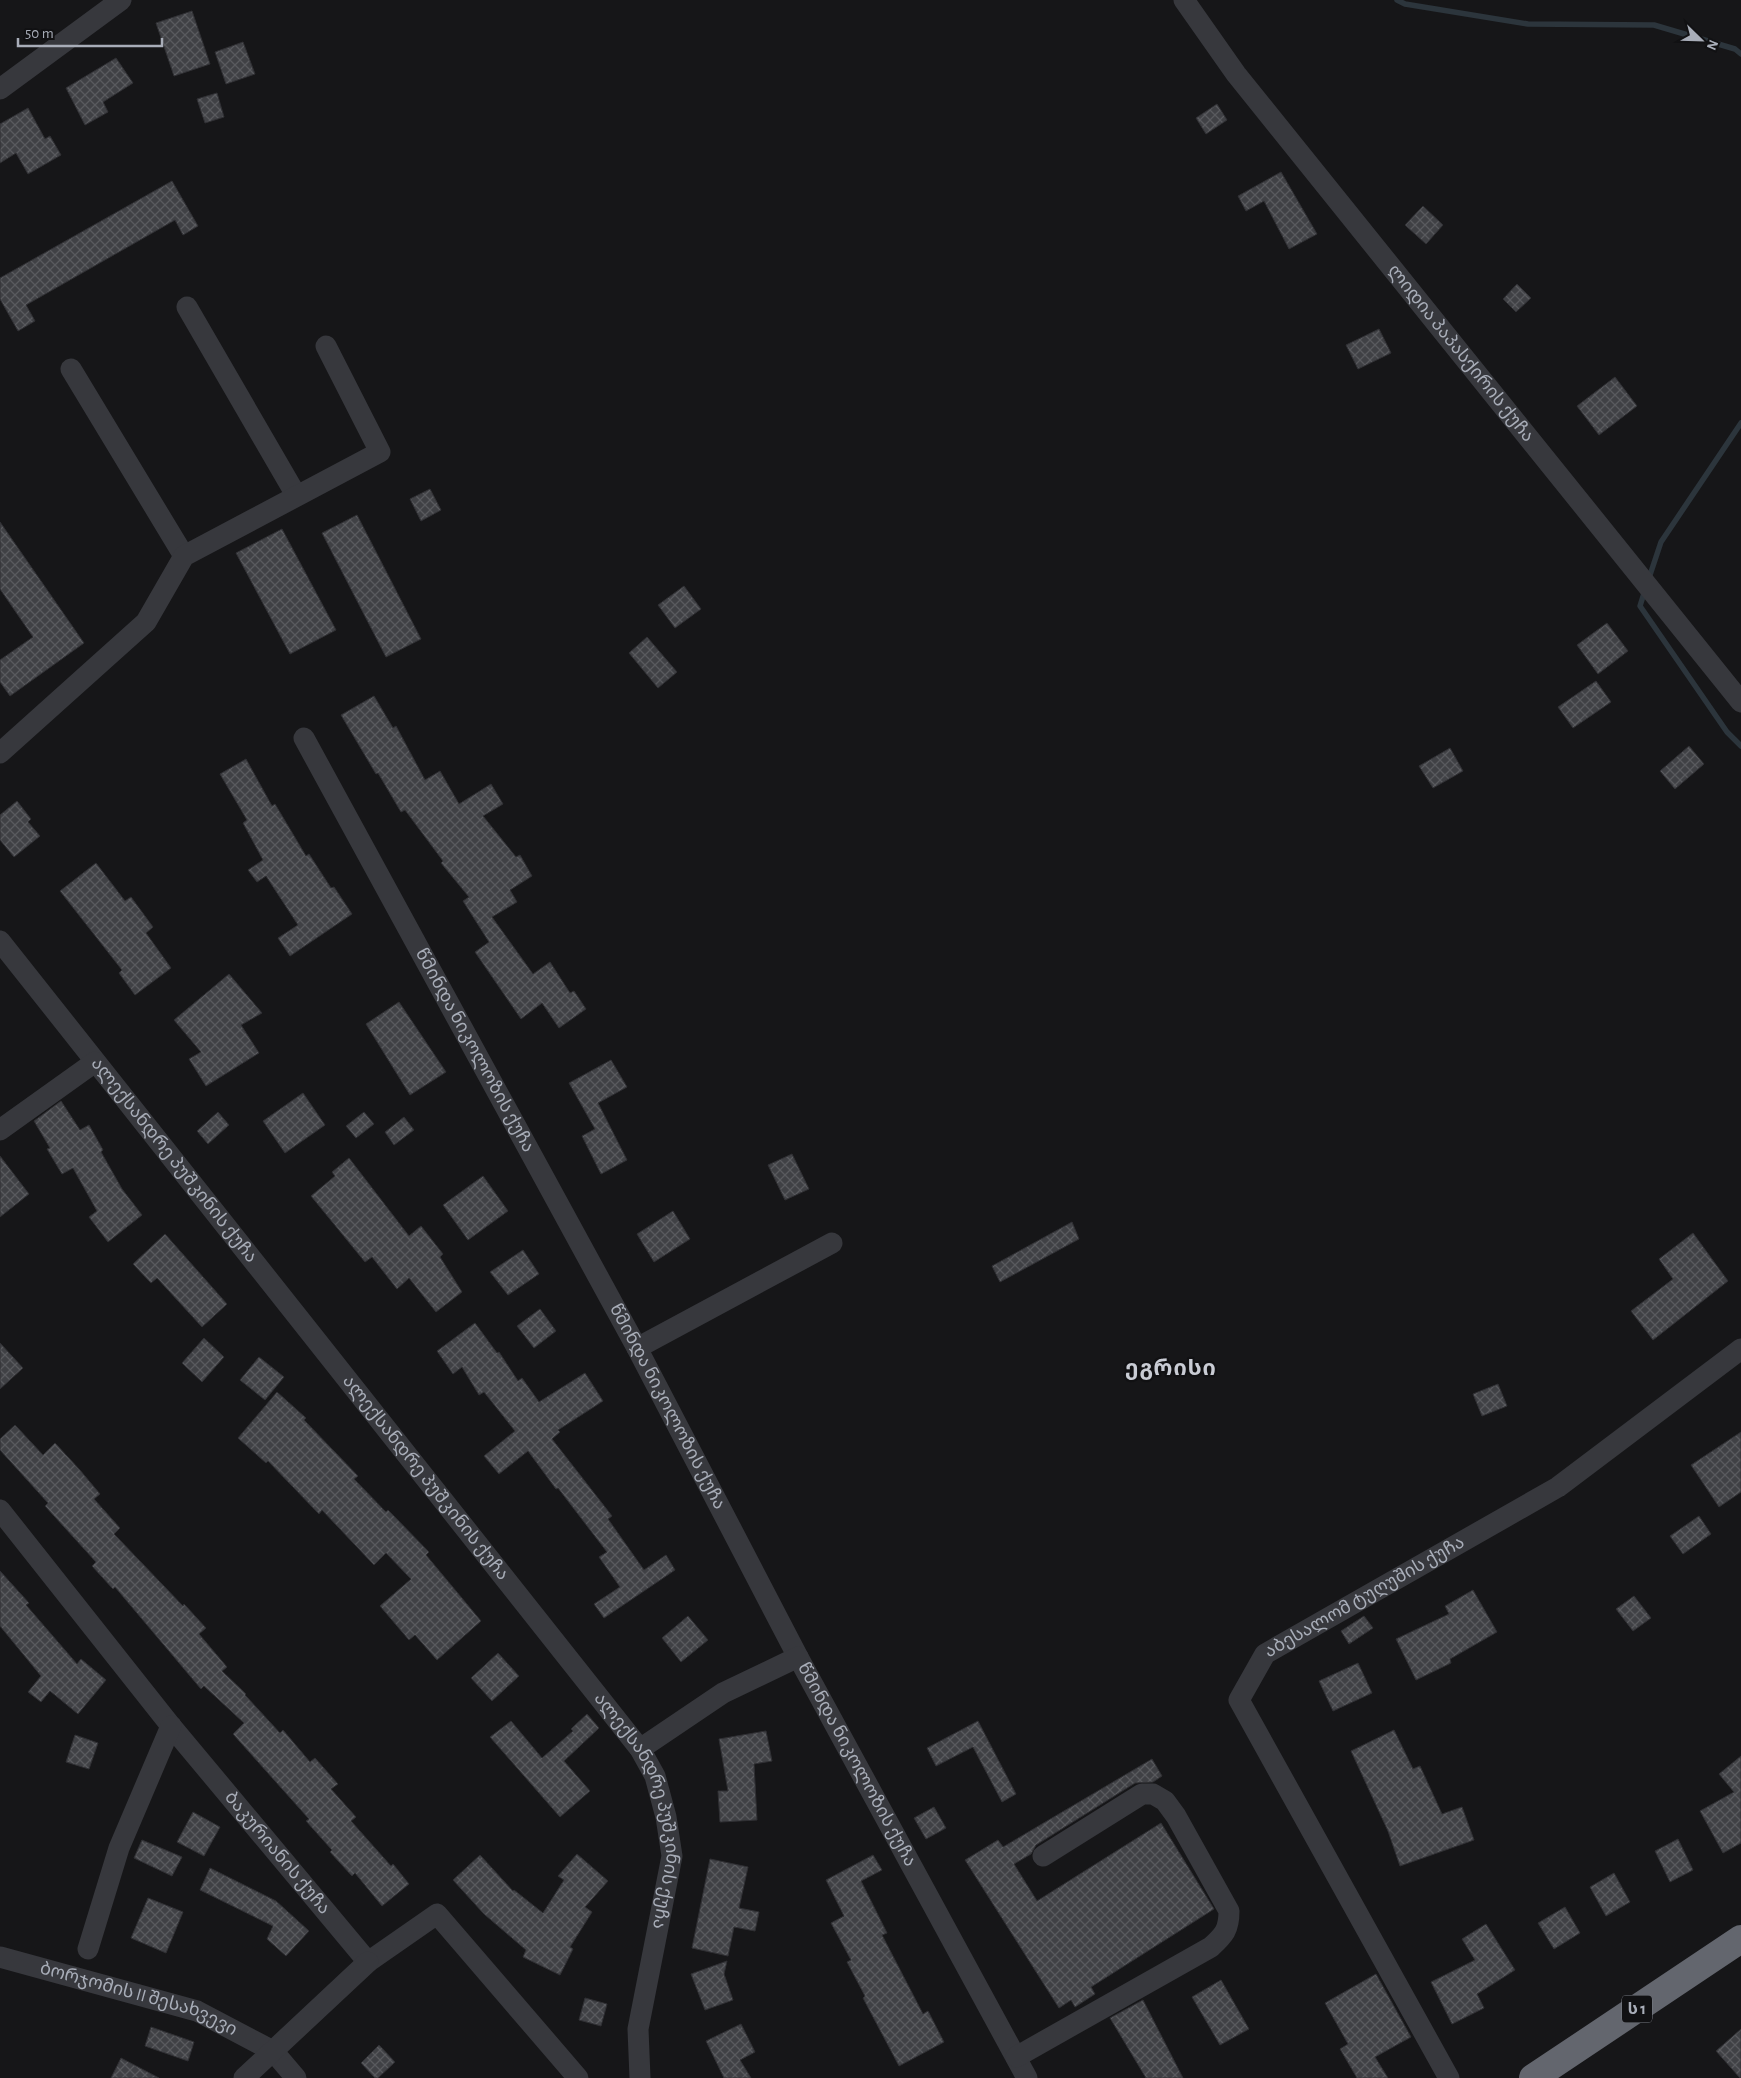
<svg xmlns="http://www.w3.org/2000/svg" width="1741" height="2078" font-family="'Alegreya Sans','Noto Sans Georgian',sans-serif">
<style>
.lines{fill:none;stroke-linecap:round;stroke-linejoin:round}
.stream{stroke:#2c353c;stroke-width:5.5}
.building{fill:url(#building-cross-hatch);stroke:#303034}
.minor{stroke:#37383d;stroke-width:21}
.highway{stroke:#63666e;stroke-width:28}
.labels{text-anchor:middle;dominant-baseline:central;stroke-width:4.5;stroke-linejoin:round;paint-order:stroke}
.shield{fill:#111113;stroke:#7b7e86;stroke-width:1}
.shield-label{font-size:16px;font-weight:bold;fill:#a8adb8}
.street-label{font-size:18px;fill:#a8adb8;stroke:#111113}
.district-label{font-size:22px;font-weight:bold;letter-spacing:1px;fill:#c9ccd4;stroke:#111113}
</style>
<defs>
<pattern id="building-cross-hatch" width="8" height="8" patternUnits="userSpaceOnUse" patternTransform="scale(1.25)"><rect width="8" height="8" fill="#404145"/><path d="M0 0l8 8M0 8l8-8" fill="none" stroke="#595a5e"/></pattern>
</defs>
<rect width="100%" height="100%" fill="#161618"/>
<g class="lines">
<g class="stream">
<path d="M1397,0L1405,4L1528,24L1654,25L1735,49L1741,54"/>
<path d="M1649,578L1661,542L1741,423"/>
<path d="M1645,590L1640,606L1727,732L1741,746"/>
</g>
</g>
<g class="building">
<path d="M192,11L210,64L174,76L156,23Z"/>
<path d="M243,42L255,74L226,84L215,52Z"/>
<path d="M116,58L133,83L103,102L108,112L85,125L66,88Z"/>
<path d="M217,93L224,117L205,123L197,99Z"/>
<path d="M1217,104L1227,120L1206,134L1196,118Z"/>
<path d="M28,108L45,139L50,136L61,155L28,174L16,153L0,163V124Z"/>
<path d="M1281,172L1317,234L1289,249L1264,201L1246,211L1238,196Z"/>
<path d="M172,181L198,226L183,235L175,220L26,305L35,321L18,331L0,299V278Z"/>
<path d="M1423,206L1443,225L1426,244L1405,225Z"/>
<path d="M1517,284L1531,298L1516,312L1503,299Z"/>
<path d="M1379,329L1391,353L1358,369L1346,345Z"/>
<path d="M1615,377L1637,406L1599,435L1577,406Z"/>
<path d="M430,489L441,510L421,521L410,499Z"/>
<path d="M357,515L421,639L386,657L322,533Z"/>
<path d="M0,522L84,643L10,696L0,682V660L33,637L0,589Z"/>
<path d="M282,529L336,630L290,654L236,553Z"/>
<path d="M684,586L701,609L675,628L658,605Z"/>
<path d="M1607,623L1628,651L1598,674L1577,645Z"/>
<path d="M647,637L677,672L658,688L629,653Z"/>
<path d="M1596,681L1611,702L1573,728L1558,707Z"/>
<path d="M374,696L393,728L396,726L425,780L440,771L459,804L491,784L503,804L483,816L516,857L520,855L532,876L510,890L517,902L492,917L533,974L550,962L570,993L574,991L586,1009L559,1028L542,1003L521,1019L475,952L489,942L463,901L469,897L441,863L443,861L405,810L401,812L378,773L376,774L341,715Z"/>
<path d="M1689,746L1704,764L1675,789L1660,771Z"/>
<path d="M1450,748L1463,771L1433,788L1419,766Z"/>
<path d="M246,759L272,806L275,804L306,856L309,854L331,888L334,887L352,914L290,956L278,938L298,925L266,876L257,882L248,870L263,860L243,823L247,820L220,774Z"/>
<path d="M17,801L31,819L28,822L40,836L14,857L0,840V815Z"/>
<path d="M96,863L125,901L131,897L153,927L146,933L171,968L135,995L119,973L122,970L60,891Z"/>
<path d="M229,974L262,1013L241,1025L259,1053L206,1086L189,1059L201,1052L174,1020Z"/>
<path d="M399,1002L446,1072L410,1095L366,1024Z"/>
<path d="M611,1060L627,1087L598,1103L627,1160L601,1174L582,1136L595,1129L569,1083Z"/>
<path d="M303,1093L325,1125L285,1153L263,1121Z"/>
<path d="M61,1101L80,1130L89,1125L103,1150L101,1152L122,1189L142,1215L108,1242L89,1217L97,1211L73,1168L62,1174L47,1149L50,1148L34,1121Z"/>
<path d="M218,1112L229,1125L208,1144L197,1131Z"/>
<path d="M364,1112L374,1124L356,1138L346,1126Z"/>
<path d="M404,1117L414,1130L394,1145L385,1132Z"/>
<path d="M792,1154L809,1189L785,1200L768,1165Z"/>
<path d="M0,1156L29,1194L0,1217Z"/>
<path d="M349,1158L409,1236L421,1226L443,1254L440,1257L462,1292L436,1312L409,1278L397,1289L372,1257L365,1262L311,1196L335,1176L332,1172Z"/>
<path d="M483,1176L508,1211L468,1240L443,1205Z"/>
<path d="M673,1211L690,1239L654,1262L637,1234Z"/>
<path d="M1072,1222L1079,1239L1000,1282L992,1266Z"/>
<path d="M1693,1233L1728,1281L1653,1340L1631,1311L1673,1279L1659,1259Z"/>
<path d="M165,1234L227,1304L202,1327L157,1278L151,1283L133,1264Z"/>
<path d="M523,1250L539,1274L508,1295L490,1272Z"/>
<path d="M540,1309L556,1331L534,1348L517,1326Z"/>
<path d="M475,1323L497,1353L499,1352L518,1381L522,1378L539,1402L585,1373L603,1401L558,1430L560,1432L552,1439L612,1516L608,1519L644,1570L666,1555L675,1570L604,1618L594,1604L620,1587L599,1557L607,1552L558,1488L556,1489L528,1451L499,1474L484,1456L515,1431L484,1392L479,1395L462,1367L453,1374L437,1351Z"/>
<path d="M204,1338L224,1357L202,1382L182,1363Z"/>
<path d="M0,1343L23,1368L0,1389Z"/>
<path d="M259,1357L284,1377L265,1400L240,1380Z"/>
<path d="M1498,1384L1507,1406L1482,1416L1473,1394Z"/>
<path d="M277,1392L306,1418L304,1420L358,1476L354,1479L386,1512L388,1510L429,1552L426,1555L481,1621L437,1660L415,1635L409,1640L380,1606L411,1579L386,1553L374,1565L322,1510L319,1514L268,1461L266,1463L238,1438Z"/>
<path d="M15,1425L43,1455L55,1443L79,1469L100,1494L94,1499L120,1528L114,1534L183,1606L184,1604L206,1628L199,1634L227,1667L222,1671L246,1694L245,1695L280,1733L283,1730L310,1762L315,1758L338,1784L331,1789L356,1817L351,1821L391,1866L393,1864L409,1884L382,1906L355,1873L352,1876L330,1852L332,1850L306,1821L309,1819L233,1734L244,1723L204,1686L201,1689L115,1587L113,1589L92,1566L96,1562L45,1506L48,1503L0,1450V1439Z"/>
<path d="M1741,1432V1492L1719,1507L1691,1465Z"/>
<path d="M1699,1516L1711,1534L1683,1554L1670,1536Z"/>
<path d="M0,1571L29,1603L26,1605L77,1664L81,1659L106,1680L78,1714L50,1691L41,1702L28,1692L41,1676L0,1626Z"/>
<path d="M1473,1590L1497,1632L1450,1659L1451,1663L1416,1680L1396,1639L1449,1614L1445,1606Z"/>
<path d="M1634,1596L1651,1618L1633,1631L1616,1609Z"/>
<path d="M688,1616L708,1640L681,1662L662,1638Z"/>
<path d="M1364,1616L1373,1628L1349,1644L1341,1631Z"/>
<path d="M498,1653L519,1676L492,1701L471,1678Z"/>
<path d="M1358,1663L1372,1693L1333,1711L1319,1681Z"/>
<path d="M587,1714L599,1728L564,1761L590,1791L560,1817L490,1737L511,1721L542,1758L573,1731L571,1729Z"/>
<path d="M978,1721L1016,1794L1002,1802L973,1747L936,1766L927,1748Z"/>
<path d="M1394,1730L1413,1769L1420,1766L1442,1814L1462,1807L1474,1840L1400,1866L1388,1831L1351,1751Z"/>
<path d="M766,1731L772,1761L754,1764L757,1820L720,1822L718,1791H728L719,1739Z"/>
<path d="M75,1735L98,1743L89,1769L66,1762Z"/>
<path d="M1741,1756V1843L1723,1853L1700,1811L1734,1792L1719,1774Z"/>
<path d="M1152,1759L1162,1776L1153,1782L1135,1783L1036,1845L1031,1854L1014,1864L1037,1901L1161,1823L1214,1909L1091,1987L1095,1994L1075,2007L1071,2000L1059,2008L965,1860L998,1840L1003,1847Z"/>
<path d="M934,1807L946,1828L926,1839L914,1818Z"/>
<path d="M193,1812L220,1827L204,1856L177,1842Z"/>
<path d="M1678,1839L1693,1870L1670,1882L1655,1851Z"/>
<path d="M142,1840L182,1857L172,1876L134,1858Z"/>
<path d="M577,1854L608,1881L585,1907L592,1912L570,1947L573,1949L560,1975L523,1957L526,1950L484,1914L453,1880L480,1855L513,1891L514,1890L543,1913L564,1880L558,1876Z"/>
<path d="M873,1855L882,1870L861,1881L887,1933L882,1935L923,2014L928,2011L944,2042L899,2066L863,1998L865,1996L847,1962L851,1960L831,1923L844,1916L826,1880Z"/>
<path d="M710,1859L748,1867L739,1908L759,1912L755,1931L734,1927L728,1956L692,1948Z"/>
<path d="M210,1868L276,1901L309,1931L286,1956L267,1939L273,1926L200,1890Z"/>
<path d="M1614,1873L1630,1902L1606,1916L1590,1887Z"/>
<path d="M148,1898L183,1912L166,1953L131,1938Z"/>
<path d="M1565,1907L1580,1933L1554,1949L1538,1923Z"/>
<path d="M1486,1924L1515,1970L1477,1994L1484,2008L1452,2024L1431,1982L1475,1960L1462,1939Z"/>
<path d="M727,1961L724,1974L733,2000L705,2010L691,1974Z"/>
<path d="M1376,1974L1411,2037L1375,2057L1388,2078H1357L1340,2049L1348,2044L1325,2003Z"/>
<path d="M1221,1980L1249,2029L1220,2045L1192,1997Z"/>
<path d="M585,1998L607,2004L601,2026L579,2020Z"/>
<path d="M1143,2000L1183,2078H1146L1110,2018Z"/>
<path d="M741,2024L755,2052L740,2060L751,2078H724L706,2041Z"/>
<path d="M151,2027L194,2042L188,2061L145,2046Z"/>
<path d="M1741,2029V2078H1740L1716,2051Z"/>
<path d="M379,2045L395,2062L378,2078H375L361,2063Z"/>
<path d="M121,2058L159,2078H111Z"/>
</g>
<g class="lines">
<g class="minor">
<path id="s1" d="M1184,0L1236,74L1741,702"/>
<path d="M0,89L121,0"/>
<path d="M187,307L296,495"/>
<path d="M71,369L184,556"/>
<path id="s2" d="M304,738L637,1348L798,1657L1027,2078"/>
<path d="M0,753L146,622L184,556L380,452L326,346"/>
<path id="s3" d="M0,941L640,1749L655,1776L666,1817L672,1856L638,2029L640,2078"/>
<path d="M0,1130L95,1062"/>
<path d="M637,1348L832,1243"/>
<path id="s4" d="M0,1510L171,1726L368,1962L437,1914L578,2078"/>
<path d="M640,1749L723,1693L798,1657"/>
<path d="M88,1949L119,1848L171,1726"/>
<path id="s5" d="M0,1957L197,2011L273,2051L296,2078"/>
<path d="M1016,2057L1211,1947C1224,1935 1229,1930 1229,1911L1176,1816L1165,1801L1153,1794H1142L1043,1856"/>
<path d="M244,2078L368,1962"/>
<path id="s6" d="M1449,2078L1239,1700L1265,1654L1558,1487L1741,1349"/>
</g>
<path class="highway" d="M1533,2078L1741,1939"/>
</g>
<g class="labels">
<rect class="shield" x="1622" y="1995.5" width="30" height="27" rx="4"/>
<g class="shield-label">
<text x="1637" y="2009">ს 1</text>
</g>
<g class="street-label">
<text stroke="none"><textPath href="#s1" startOffset="449">ლიდია პაპასქირის ქუჩა</textPath></text>
<text stroke="none"><textPath href="#s2" startOffset="356">წმინდა ნიკოლოზის ქუჩა</textPath></text>
<text stroke="none"><textPath href="#s3" startOffset="280">ალექსანდრე პუშკინის ქუჩა</textPath></text>
<text stroke="none"><textPath href="#s2" startOffset="761">წმინდა ნიკოლოზის ქუჩა</textPath></text>
<text stroke="none"><textPath href="#s3" startOffset="685">ალექსანდრე პუშკინის ქუჩა</textPath></text>
<text stroke="none"><textPath href="#s6" startOffset="600">აბესალომ ტუღუშის ქუჩა</textPath></text>
<text stroke="none"><textPath href="#s2" startOffset="1166">წმინდა ნიკოლოზის ქუჩა</textPath></text>
<text stroke="none"><textPath href="#s3" startOffset="1090">ალექსანდრე პუშკინის ქუჩა</textPath></text>
<text stroke="none"><textPath href="#s4" startOffset="441">ბაკურიანის ქუჩა</textPath></text>
<text stroke="none"><textPath href="#s5" startOffset="145">ბორჯომის II შესახვევი</textPath></text>
</g>
<g class="district-label">
<text x="1171" y="1368">ეგრისი</text>
</g>
</g>
<g transform="translate(1701 40) rotate(113)" stroke="#111113" stroke-width="4" paint-order="stroke">
<path d="M0-4L9 19L0 12L-9 19Z" fill="#a8adb8"/>
<text y="-8" font-size="14" font-weight="bold" text-anchor="middle" fill="#a8adb8">N</text>
</g>
<path d="M18 38v8h144v-8" fill="none" stroke="#a8adb8" stroke-width="2.5"/>
<text x="25" y="38" font-size="15" fill="#a8adb8" stroke="#111113" stroke-width="4" paint-order="stroke">50 m</text>
</svg>
